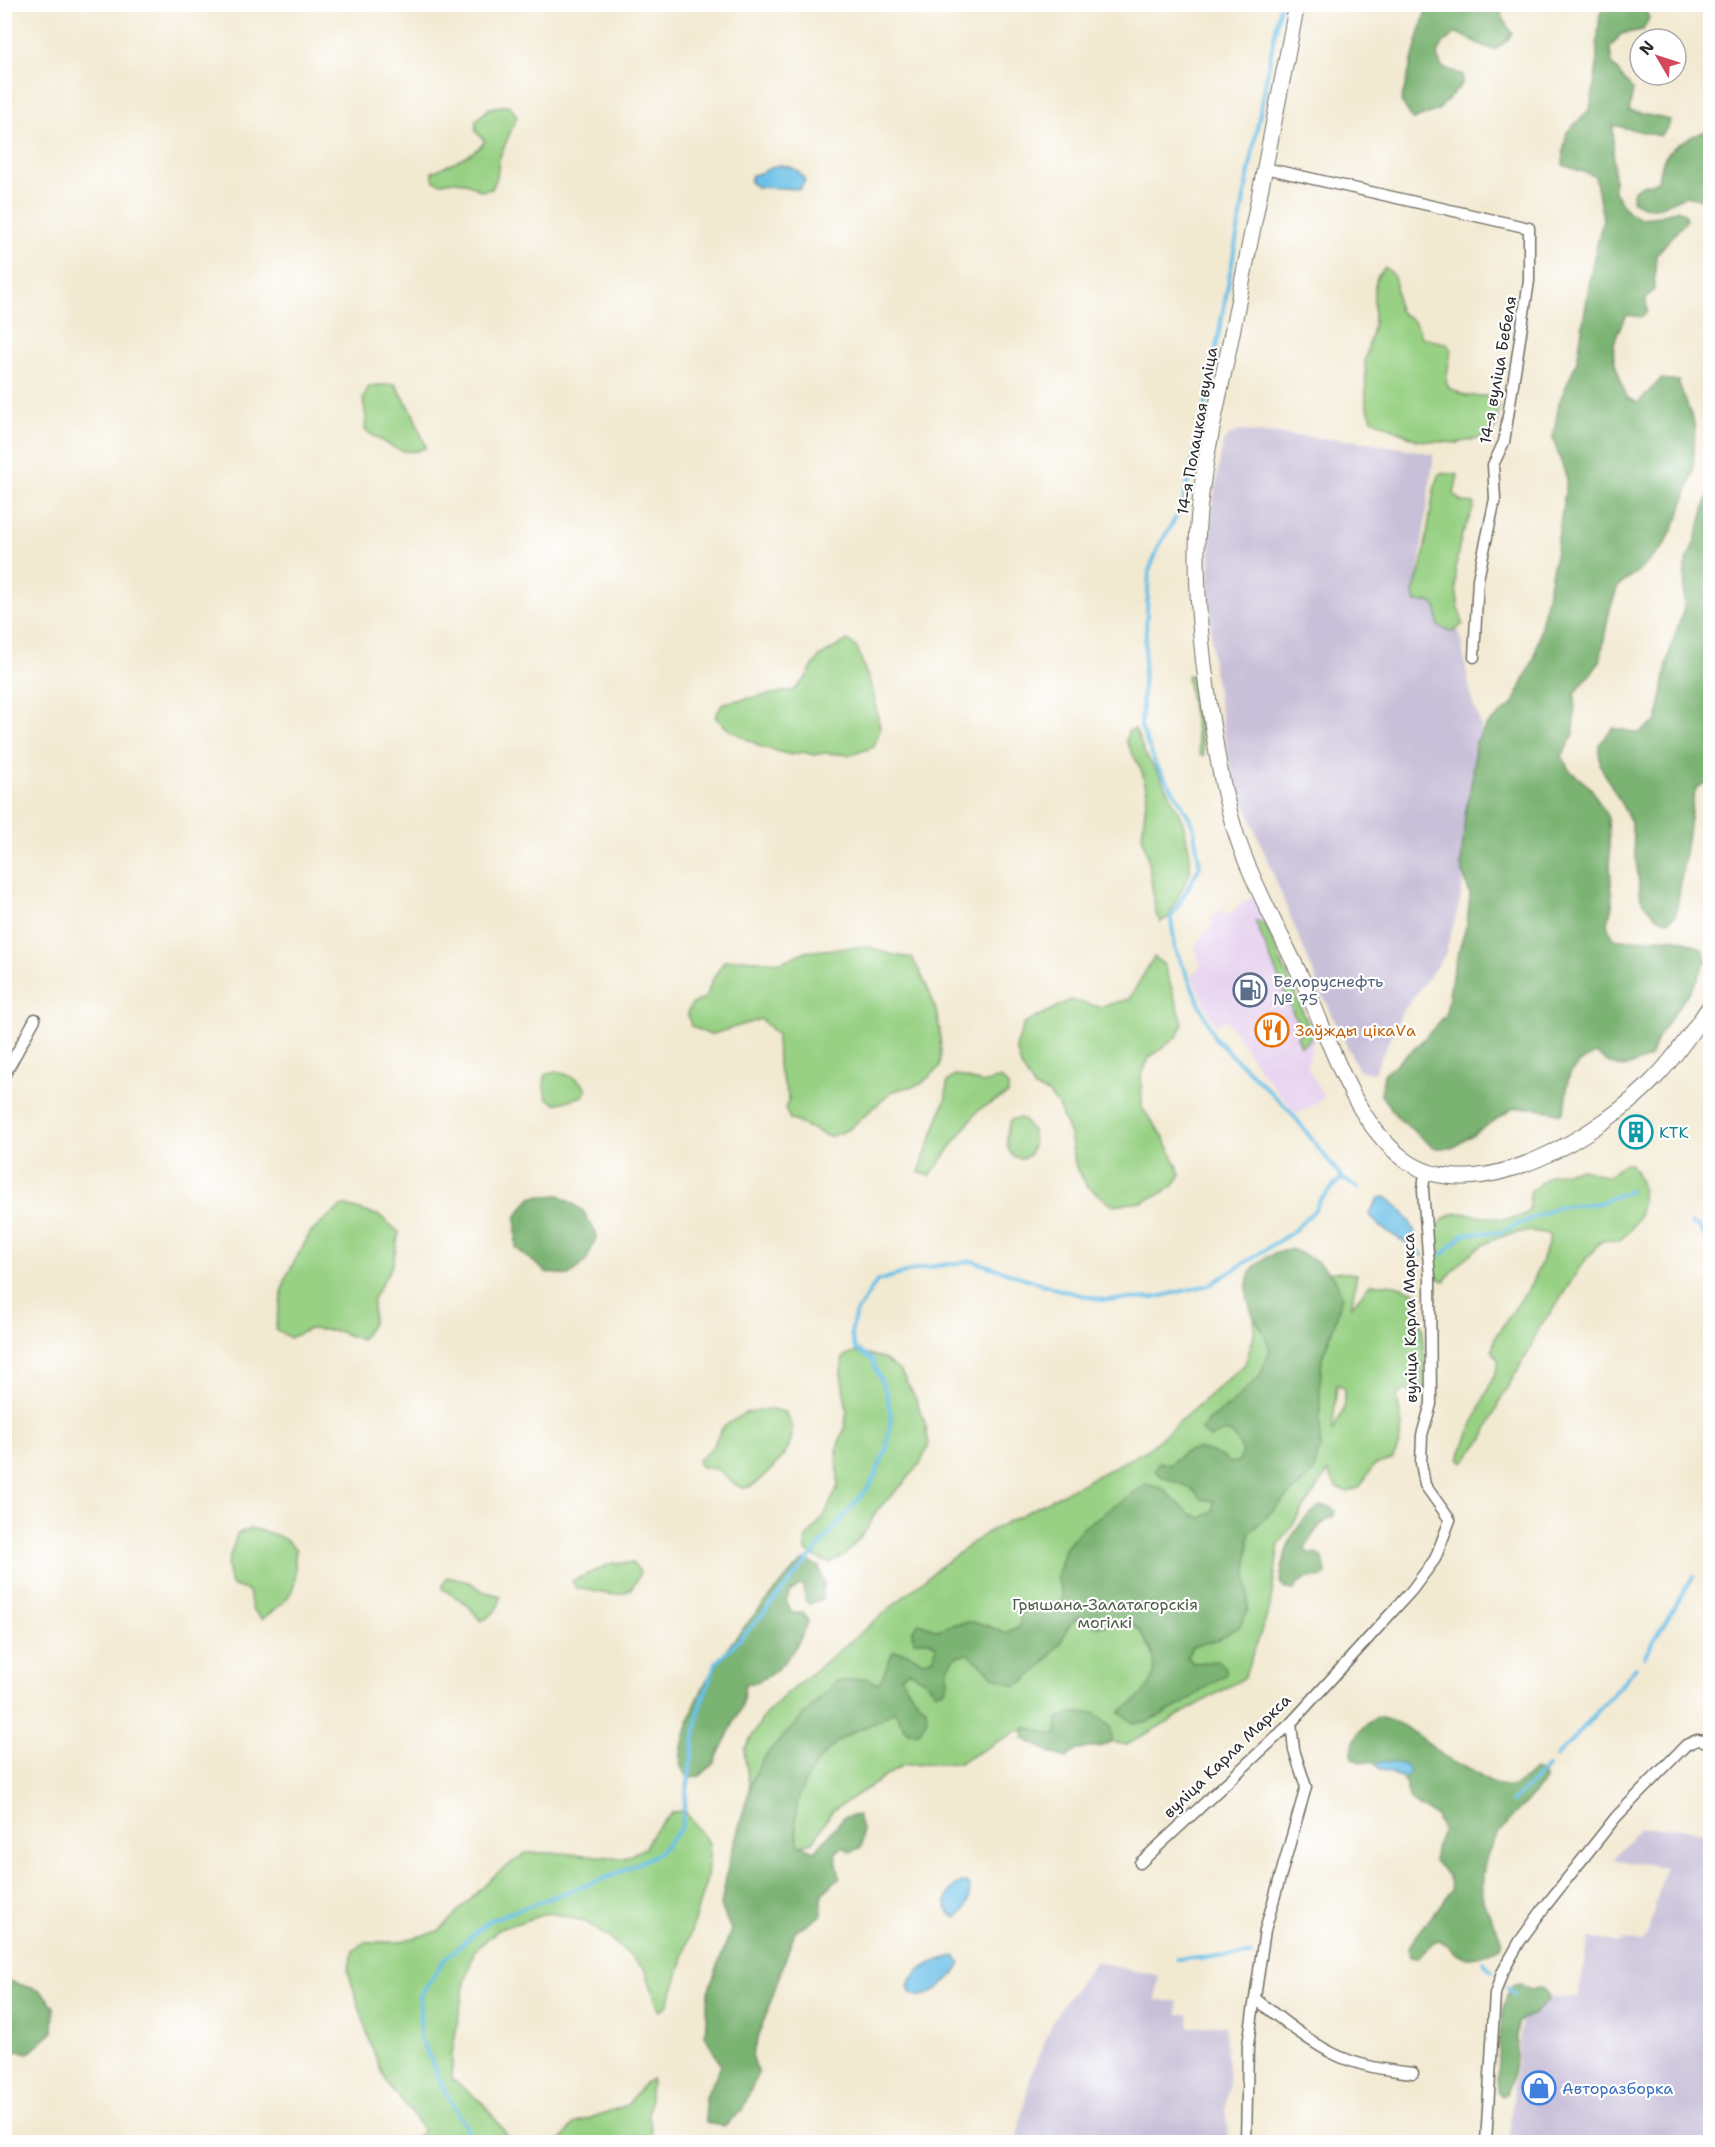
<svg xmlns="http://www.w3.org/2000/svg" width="1715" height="2147" font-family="'Shantell Sans',sans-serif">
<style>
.built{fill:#e7d2ef}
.industrial{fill:#c8bfd8}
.green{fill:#98d184;stroke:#627e58;stroke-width:1.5;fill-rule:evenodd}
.forest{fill:#7ab372;stroke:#526f4e;stroke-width:1.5}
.water{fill:#6bc0e7;stroke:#4b7689;stroke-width:1.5}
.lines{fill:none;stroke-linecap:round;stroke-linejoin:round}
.stream{stroke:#6bc0e7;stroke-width:4}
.minor-casing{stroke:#716e65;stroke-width:13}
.secondary-casing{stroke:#716e65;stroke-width:17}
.minor{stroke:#fff;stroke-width:10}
.secondary{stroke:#fff;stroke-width:15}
.labels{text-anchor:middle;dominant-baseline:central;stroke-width:4.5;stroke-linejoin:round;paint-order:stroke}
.street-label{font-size:16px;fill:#2b2b2b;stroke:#fff}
.service-label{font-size:16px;fill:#4e5e75;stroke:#fff;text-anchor:start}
.food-label{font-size:16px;fill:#c56008;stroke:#fff;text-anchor:start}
.culture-label{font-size:16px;fill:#0d838f;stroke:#fff;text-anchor:start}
.park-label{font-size:16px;fill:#4c5d46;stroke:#fff}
.shop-label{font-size:16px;fill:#366cbe;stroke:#fff;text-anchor:start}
</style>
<rect width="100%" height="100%" fill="#fff"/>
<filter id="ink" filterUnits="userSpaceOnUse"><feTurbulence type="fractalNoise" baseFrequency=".0167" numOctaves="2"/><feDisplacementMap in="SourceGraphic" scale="12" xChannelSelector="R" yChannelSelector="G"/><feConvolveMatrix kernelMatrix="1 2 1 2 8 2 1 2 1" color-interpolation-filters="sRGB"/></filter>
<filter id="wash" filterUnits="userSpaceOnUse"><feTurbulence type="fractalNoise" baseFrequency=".008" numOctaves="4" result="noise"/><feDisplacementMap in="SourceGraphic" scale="24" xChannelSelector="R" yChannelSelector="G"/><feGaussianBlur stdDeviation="1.35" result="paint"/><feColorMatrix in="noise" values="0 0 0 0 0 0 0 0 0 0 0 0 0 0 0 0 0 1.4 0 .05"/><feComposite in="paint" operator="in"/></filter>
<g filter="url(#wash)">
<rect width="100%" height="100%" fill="#f2e9d1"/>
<path class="built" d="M1254,896L1315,1036L1307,1066L1324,1098L1297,1114L1260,1070L1227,1020L1215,1025L1191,975L1201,966L1194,947L1214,923L1211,920L1221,910L1228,916L1242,903Z"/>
<g class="industrial">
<path d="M1241,431L1366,442L1434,454L1417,582L1459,631L1472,701L1481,725L1475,806L1460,901L1445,955L1401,1014L1374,1073L1359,1071L1323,996L1231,771L1213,667L1209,590L1212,509L1223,443L1231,434Z"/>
<path d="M1639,1828H1680L1710,1835V2142H1508L1524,2001L1534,1996L1578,1998L1589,1938L1620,1943L1621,1940L1642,1943L1647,1936L1665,1867L1614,1859Z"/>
<path d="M1096,1961L1117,1967L1159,1976L1156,2001H1177L1178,2014H1188L1189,2027L1225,2025L1229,2087L1225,2108L1229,2142H1016L1031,2074L1057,2013Z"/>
</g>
<g class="green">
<path d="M509,105L517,116L499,159L497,177L492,189L481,191C473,186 464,180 453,181C443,182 445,185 434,181L432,172C449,165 475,155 485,141L476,132V120L490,108Z"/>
<path d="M1385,268C1400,275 1395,294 1398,307C1400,315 1406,315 1412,320C1418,324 1419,331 1421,337L1447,344L1451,349L1446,382L1449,388L1466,396H1491L1499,406L1497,426L1489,436L1457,443L1417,440L1372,419L1366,403L1365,360L1374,323V290L1377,277Z"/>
<path d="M395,384L412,411L426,447C403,460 384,442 365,430L366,417L363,399L369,386Z"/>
<path d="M1440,473L1458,475L1454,494L1461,502L1474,503C1473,515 1466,523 1462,535C1453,565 1454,594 1463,624L1453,632L1438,626L1437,608L1430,602H1416L1413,593L1423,560L1434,490Z"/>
<path d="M848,640L857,648L873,692L880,729L874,747L851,755L824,753L814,755L803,752L791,755L762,747L728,729L715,717L723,703L794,690L804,680L819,657Z"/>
<path d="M1188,675L1191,676L1204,754L1203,756L1200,755L1187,677Z"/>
<path d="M1135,729L1146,756L1159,774L1176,807L1184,826L1190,855V872L1168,918L1160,922L1156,914L1148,858L1142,836L1147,792L1142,772L1126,741L1128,731Z"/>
<path d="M1255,921L1262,922L1266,926L1311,1031C1311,1040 1309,1042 1301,1046L1297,1036L1301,1032Z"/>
<path d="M866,946L893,955L912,958C934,996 944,1023 940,1067L921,1084L893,1091L849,1129L829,1137L790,1119L785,1109L789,1098L778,1067L777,1035L761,1019L710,1035L691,1026L687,1013L692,1004L705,998L713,979L724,961L741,959L781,962L804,952Z"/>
<path d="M1154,957L1164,965L1183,1023L1177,1037L1149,1058L1141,1077L1142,1108L1163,1136L1181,1174L1173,1187L1143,1202L1112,1205L1087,1186L1076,1167L1070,1135L1058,1106L1048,1093L1034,1088L1021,1066L1016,1047L1024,1024L1070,1000L1100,1007L1129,999Z"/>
<path d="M557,1071L577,1079L587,1089L583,1096L556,1104L547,1098L544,1088L545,1075Z"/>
<path d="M955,1075L982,1083L1001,1078L1008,1086V1094L978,1110L930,1176L919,1172L946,1097L947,1082Z"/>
<path d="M1020,1118C1035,1128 1037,1140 1029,1156C1003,1165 1004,1135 1011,1120Z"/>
<path d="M1624,1163H1630C1651,1193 1645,1218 1619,1241L1606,1240L1600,1242L1580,1267L1557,1304L1538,1329L1528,1353L1502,1396L1484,1437L1464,1462L1459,1459L1461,1452L1498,1366V1359L1492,1350L1495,1337L1533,1282L1550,1239L1548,1234C1535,1230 1527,1231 1515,1233C1483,1239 1465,1257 1444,1281L1439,1279C1436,1274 1433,1267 1432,1262C1428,1246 1438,1214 1457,1213C1480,1212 1509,1228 1529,1211L1530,1192L1550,1175L1583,1169L1608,1177Z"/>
<path d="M343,1205L380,1216L399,1232L393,1264L373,1299V1322L361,1340L338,1331L309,1329L290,1338L275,1329L285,1279L310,1233Z"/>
<path d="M1322,1271L1357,1274L1351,1307L1370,1284C1389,1283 1402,1285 1418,1294C1424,1326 1425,1355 1424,1387L1414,1396L1405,1389L1397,1397L1402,1427L1398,1447L1392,1460L1374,1465L1359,1488L1348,1492L1337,1488L1328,1472L1279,1545L1270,1607L1244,1678L1127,1745L1091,1738L1064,1747L1019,1730L959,1763L903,1765L832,1811L813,1842L793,1847L753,1811L744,1750L764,1716L784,1696L941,1566L986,1533L1147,1450L1245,1364L1254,1336L1255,1283ZM1337,1384L1344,1388V1408L1332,1433Z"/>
<path d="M856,1352L883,1358L901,1372L915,1397L925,1423L929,1444L921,1462L905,1482L877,1510L867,1529L846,1554L831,1563L821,1560L806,1551L805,1540L824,1516L838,1486L837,1448L844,1430L847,1412L841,1373L843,1357Z"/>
<path d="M768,1409L785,1412C791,1421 794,1433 790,1444C785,1456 757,1489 743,1488C732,1486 726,1474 716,1469C712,1468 706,1468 702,1467L697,1461L711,1449L723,1427L745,1413Z"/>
<path d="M250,1528C268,1532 285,1535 296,1550C294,1560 296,1569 295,1579C294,1598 276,1609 262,1619L252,1609L249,1591L231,1585L227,1566L237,1534Z"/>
<path d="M612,1563H632L640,1571C630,1608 603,1591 576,1588L572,1581Z"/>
<path d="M447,1577L469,1582L483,1591L501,1596C498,1610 494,1615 481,1621L467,1604L443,1589V1583Z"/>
<path d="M685,1811L710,1845L707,1878L675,1984L667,2006L659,2011L646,1971L613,1941L584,1921L549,1913L499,1929L474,1951L463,1991L452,2054V2079L484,2104L512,2142H410L423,2131L407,2106L387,2084L373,2051L348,1971L353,1951L365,1942H398L439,1931L497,1873L526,1853H561L624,1858L645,1848L654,1831L673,1812Z"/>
<path d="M651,2079L649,2115L653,2142H560L574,2124L627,2105L644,2084Z"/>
</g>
<g class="forest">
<path d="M1425,5H1501L1502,17L1512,33L1507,41L1494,50C1479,46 1470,37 1456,33L1443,43L1437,56L1442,67L1463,75L1462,84L1438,110L1413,120L1401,101L1427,6Z"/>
<path d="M1606,5H1643L1649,18L1643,30L1621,34L1610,48L1612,64L1633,91L1629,111L1670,120L1668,128L1660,136L1613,125L1614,192L1628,212L1641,218L1660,216L1678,209L1685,214L1686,221L1656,255L1654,289L1646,299L1647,312L1642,317L1627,315C1604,351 1615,360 1626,397L1638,403L1661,379L1678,381L1695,426L1693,472L1679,517L1664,546L1642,568L1618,586L1609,612L1600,662L1575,693L1574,734L1562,756L1569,770L1591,788L1608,818L1612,906L1607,925L1614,939C1649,945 1669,927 1703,950L1706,961L1696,982L1658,1036L1650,1057C1625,1069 1619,1072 1596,1054C1585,1059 1571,1066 1568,1080C1565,1094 1570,1097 1562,1114L1535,1108H1514L1452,1148H1434L1397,1117L1381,1095L1384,1074L1416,1047L1446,1015L1453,970L1467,924L1470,895L1461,866L1465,815L1473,775L1475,744L1486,726L1513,704L1535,656L1557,546L1567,479L1553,439L1559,403L1577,361L1592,267L1603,219L1595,176L1563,165V152L1567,132L1590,109L1597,66V44L1600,14Z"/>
<path d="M1706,131H1710V191L1700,199L1685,196L1657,208L1643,206L1632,200L1634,190L1642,185L1658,181C1661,150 1679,141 1706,131Z"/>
<path d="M1710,488V780L1696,788L1692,805L1676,915L1668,921L1655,916L1641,899L1631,822L1600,765L1599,745L1613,728L1639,733L1657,721L1669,654L1684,608L1685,567L1699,529Z"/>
<path d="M560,1195L583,1211L597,1235L586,1261L569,1276L546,1272L516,1248V1217L531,1197Z"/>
<path d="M1291,1249L1315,1260L1335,1278L1342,1297L1334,1326L1322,1358L1320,1388V1448L1313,1473L1250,1532L1247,1560L1248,1610L1239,1627L1218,1639L1192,1647L1187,1657L1194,1663L1217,1661L1226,1667V1674L1182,1704L1148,1722L1133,1723L1119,1712C1147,1695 1168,1671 1145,1640C1142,1635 1138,1627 1133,1625C1120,1618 1109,1628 1096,1626C1091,1625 1084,1619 1080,1617C1062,1628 1070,1629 1060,1643C1048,1659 1034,1677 1016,1686L995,1677L969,1654L956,1656L948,1668V1681L945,1690L936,1692L924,1680L909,1671L901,1677L910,1692L926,1708L927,1720L919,1732H908L894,1711C888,1715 881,1720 874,1723C864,1728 850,1732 841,1739C808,1765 787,1803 799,1844L815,1851L844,1817L858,1815L862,1830V1847L850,1852L843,1846L835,1854L840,1877L822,1894V1914L807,1925L795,1931L752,2055L758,2073L742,2110L724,2126L706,2123L705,2097L721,2066L705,2035L708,1992L731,1930L721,1906L729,1862L753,1778L765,1756L835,1682L866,1678L878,1684C887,1673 886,1662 894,1651L907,1653L923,1661L934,1658L936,1646L929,1641H914L913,1630L919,1623L937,1630C968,1619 974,1618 1004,1633L1019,1627L1021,1612L1034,1607L1055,1609L1063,1598L1057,1578L1065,1549L1081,1529L1146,1484L1163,1489L1189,1513L1201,1518L1213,1510L1214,1501L1201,1499C1190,1481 1168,1485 1155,1471L1159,1462L1170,1465C1174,1461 1180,1454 1185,1452C1201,1444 1219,1455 1231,1463L1239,1461L1243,1452L1233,1434L1225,1431L1210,1438L1202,1430L1208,1420L1228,1407L1260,1376L1270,1349C1267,1344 1266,1337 1263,1332C1260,1325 1254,1319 1251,1311C1238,1273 1255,1257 1291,1249Z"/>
<path d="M1320,1506L1330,1507L1335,1511L1334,1516C1319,1523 1313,1534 1305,1548L1307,1553H1316L1323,1558L1326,1574L1320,1578C1308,1576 1299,1579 1294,1590L1285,1589L1280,1582C1284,1549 1292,1525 1320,1506Z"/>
<path d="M805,1560L819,1567L824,1583L822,1599L809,1604L805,1600L804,1588L800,1585L790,1592L786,1601L792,1613H804L808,1622C798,1648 775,1682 745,1684L742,1706L714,1763L700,1776L688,1777C686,1774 681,1769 681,1765C679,1755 685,1734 688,1724C709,1658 752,1620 794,1569Z"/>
<path d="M1071,1713H1094L1111,1727L1112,1742L1099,1747L1078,1749L1066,1758L1049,1752L1023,1738L1025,1728C1037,1727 1046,1736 1057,1734L1058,1719Z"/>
<path d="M1376,1717C1413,1723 1424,1744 1452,1762C1456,1764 1461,1764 1465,1766C1476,1773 1494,1787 1507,1787C1517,1788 1527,1776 1534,1770L1544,1773L1545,1780C1520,1814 1487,1830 1483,1876C1483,1882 1481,1889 1482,1895C1484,1912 1503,1931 1501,1946C1490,1953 1472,1962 1460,1956C1449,1950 1453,1944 1437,1941L1418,1958L1410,1957L1408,1948C1422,1927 1438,1910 1452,1889L1449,1877L1434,1861L1435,1849L1442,1831L1436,1816L1419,1807L1410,1799L1402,1774L1391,1764L1360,1762L1352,1758C1351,1738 1361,1728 1376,1717Z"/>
<path d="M5,1981H9L41,1991L54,2007L53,2032L29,2053L5,2049Z"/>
<path d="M1514,1984H1520L1531,1990L1538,1988L1544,1989L1548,1995V2001L1534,2014L1522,2019L1518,2023L1516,2056L1512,2081L1507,2093L1502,2096L1497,2091C1497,2070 1499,1997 1514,1984Z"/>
</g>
<g class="water">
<path d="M781,165C793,167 800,170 805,181L800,189L757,187L750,182L752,175C763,174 769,166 781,165Z"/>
<path d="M1386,1197C1399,1207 1416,1224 1416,1241L1408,1244C1395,1236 1378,1228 1369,1214L1379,1198Z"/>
<path d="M1381,1761L1405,1765L1409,1768L1410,1773L1403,1778L1380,1769L1375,1764Z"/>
<path d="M966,1883L970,1887C969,1902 969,1911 956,1918C940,1910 946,1893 957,1884Z"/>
<path d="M955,1956L961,1964C956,1974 933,1996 921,1996C918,1997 915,1995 911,1994L908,1985C918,1967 935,1960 955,1956Z"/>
</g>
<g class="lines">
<g class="stream">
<path d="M1280,5L1205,408L1182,507L1159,546L1149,571L1141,727L1156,765L1179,799L1193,825L1200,866L1171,918L1175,948L1215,1039L1290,1111L1342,1178L1358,1188"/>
<path d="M1691,1224L1700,1228L1710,1245"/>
<path d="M1408,1240L1422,1255"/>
<path d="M1443,1254L1464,1234L1501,1232L1560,1206L1600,1203L1630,1190"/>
<path d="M1644,1657L1693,1577"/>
<path d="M1556,1757L1584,1727L1636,1667"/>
<path d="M1512,1802L1548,1767"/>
<path d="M1177,1959L1251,1955"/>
<path d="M1483,1962L1492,1971"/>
<path d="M1507,1987L1514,1994"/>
<path d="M474,2142L444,2089L420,2037V1996L444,1960L490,1920L614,1875L659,1853L681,1828L699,1710L715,1664L758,1620L871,1484L887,1448L891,1416L887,1394L872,1360L855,1348L851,1334L855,1315L877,1281L921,1268L973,1261L1060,1290L1103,1300L1153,1298L1209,1285L1227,1274L1291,1233L1315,1210L1319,1201L1342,1178"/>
</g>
</g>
</g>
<g filter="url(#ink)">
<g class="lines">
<defs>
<g id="minor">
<path d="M1265,168L1529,228V281L1504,442L1493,465L1495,499L1478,579L1474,657"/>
<path d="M4,1076L35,1019"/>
<path d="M1140,1863L1291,1723L1365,1642L1412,1590L1435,1559L1450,1520L1425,1485L1421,1463L1422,1435L1431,1404L1430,1278L1423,1190L1425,1172"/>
<path d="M1256,1999C1280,2019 1305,2039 1332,2053C1357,2066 1386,2070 1413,2073"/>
<path d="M1246,2142L1248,2045L1265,1930L1306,1787L1294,1750L1291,1723"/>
<path d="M1486,2142L1495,1994L1502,1973L1520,1941L1543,1909L1616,1817L1686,1745L1697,1740L1710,1742"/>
</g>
<path id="secondary" d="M1297,4C1276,114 1254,224 1232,333C1218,404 1197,481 1197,553C1197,614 1204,675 1214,735C1220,775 1228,814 1242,851C1259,896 1283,938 1303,981C1330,1039 1351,1119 1404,1159C1476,1214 1606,1131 1657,1076C1677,1055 1693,1030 1710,1006"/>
</defs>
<use href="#minor" class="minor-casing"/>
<use href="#secondary" class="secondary-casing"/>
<use href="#minor" class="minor"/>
<use href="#secondary" class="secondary"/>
</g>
</g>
<defs>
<symbol id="fuel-ring" viewBox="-11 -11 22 22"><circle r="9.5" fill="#fff" stroke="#5c6f8a" stroke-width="1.5"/><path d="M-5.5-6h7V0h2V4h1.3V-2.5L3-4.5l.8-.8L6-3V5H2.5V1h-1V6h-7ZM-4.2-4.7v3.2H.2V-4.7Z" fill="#5c6f8a"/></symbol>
<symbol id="restaurant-ring" viewBox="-11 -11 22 22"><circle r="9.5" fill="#fff" stroke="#e8710a" stroke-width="1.5"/><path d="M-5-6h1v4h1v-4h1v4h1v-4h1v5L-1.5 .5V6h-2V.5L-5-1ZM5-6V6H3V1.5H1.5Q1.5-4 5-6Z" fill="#e8710a"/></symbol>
<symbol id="building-ring" viewBox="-11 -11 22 22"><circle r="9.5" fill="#fff" stroke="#0f9aa8" stroke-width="1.5"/><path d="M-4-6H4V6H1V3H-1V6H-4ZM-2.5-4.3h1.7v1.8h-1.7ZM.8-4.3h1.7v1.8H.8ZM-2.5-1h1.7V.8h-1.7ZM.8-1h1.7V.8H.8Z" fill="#0f9aa8"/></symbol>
<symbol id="shop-ring" viewBox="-11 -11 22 22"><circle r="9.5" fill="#fff" stroke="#3f7fe0" stroke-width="1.5"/><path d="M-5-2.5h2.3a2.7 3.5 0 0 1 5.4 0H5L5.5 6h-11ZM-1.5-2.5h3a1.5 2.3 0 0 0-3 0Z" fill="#3f7fe0"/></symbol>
</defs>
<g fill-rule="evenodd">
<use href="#fuel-ring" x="1231" y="971" width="38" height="38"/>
<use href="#restaurant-ring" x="1253" y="1011" width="38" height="38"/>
<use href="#building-ring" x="1617" y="1113" width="38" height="38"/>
<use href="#shop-ring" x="1520" y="2069" width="38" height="38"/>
</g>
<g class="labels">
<g class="street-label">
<text transform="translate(1498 370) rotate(-80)">14-я вуліца Бебеля</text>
<text transform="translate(1197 431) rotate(-80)">14-я Полацкая вуліца</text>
<text transform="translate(1410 1318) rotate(-91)">вуліца Карла Маркса</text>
<text transform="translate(1227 1756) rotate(-44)">вуліца Карла Маркса</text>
</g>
<g class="service-label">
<text x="1273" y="981">Белоруснефть<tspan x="1273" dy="18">№ 75</tspan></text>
</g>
<g class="food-label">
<text x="1295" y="1030">Заўжды цікаVа</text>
</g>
<g class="culture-label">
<text x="1659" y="1132">КТК</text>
</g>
<g class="park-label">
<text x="1105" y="1604">Грышана-Залатагорскія<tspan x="1105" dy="18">могілкі</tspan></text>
</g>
<g class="shop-label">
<text x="1562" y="2088">Авторазборка</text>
</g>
</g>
<rect width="1715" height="2147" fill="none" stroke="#fff" stroke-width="24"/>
<g transform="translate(1658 57) rotate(309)"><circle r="28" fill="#ffffff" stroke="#aaaaaa" stroke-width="1.5"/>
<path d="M0-4.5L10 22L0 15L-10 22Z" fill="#d1495b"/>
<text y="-9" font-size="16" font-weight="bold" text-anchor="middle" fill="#2b2b2b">N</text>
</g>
</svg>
